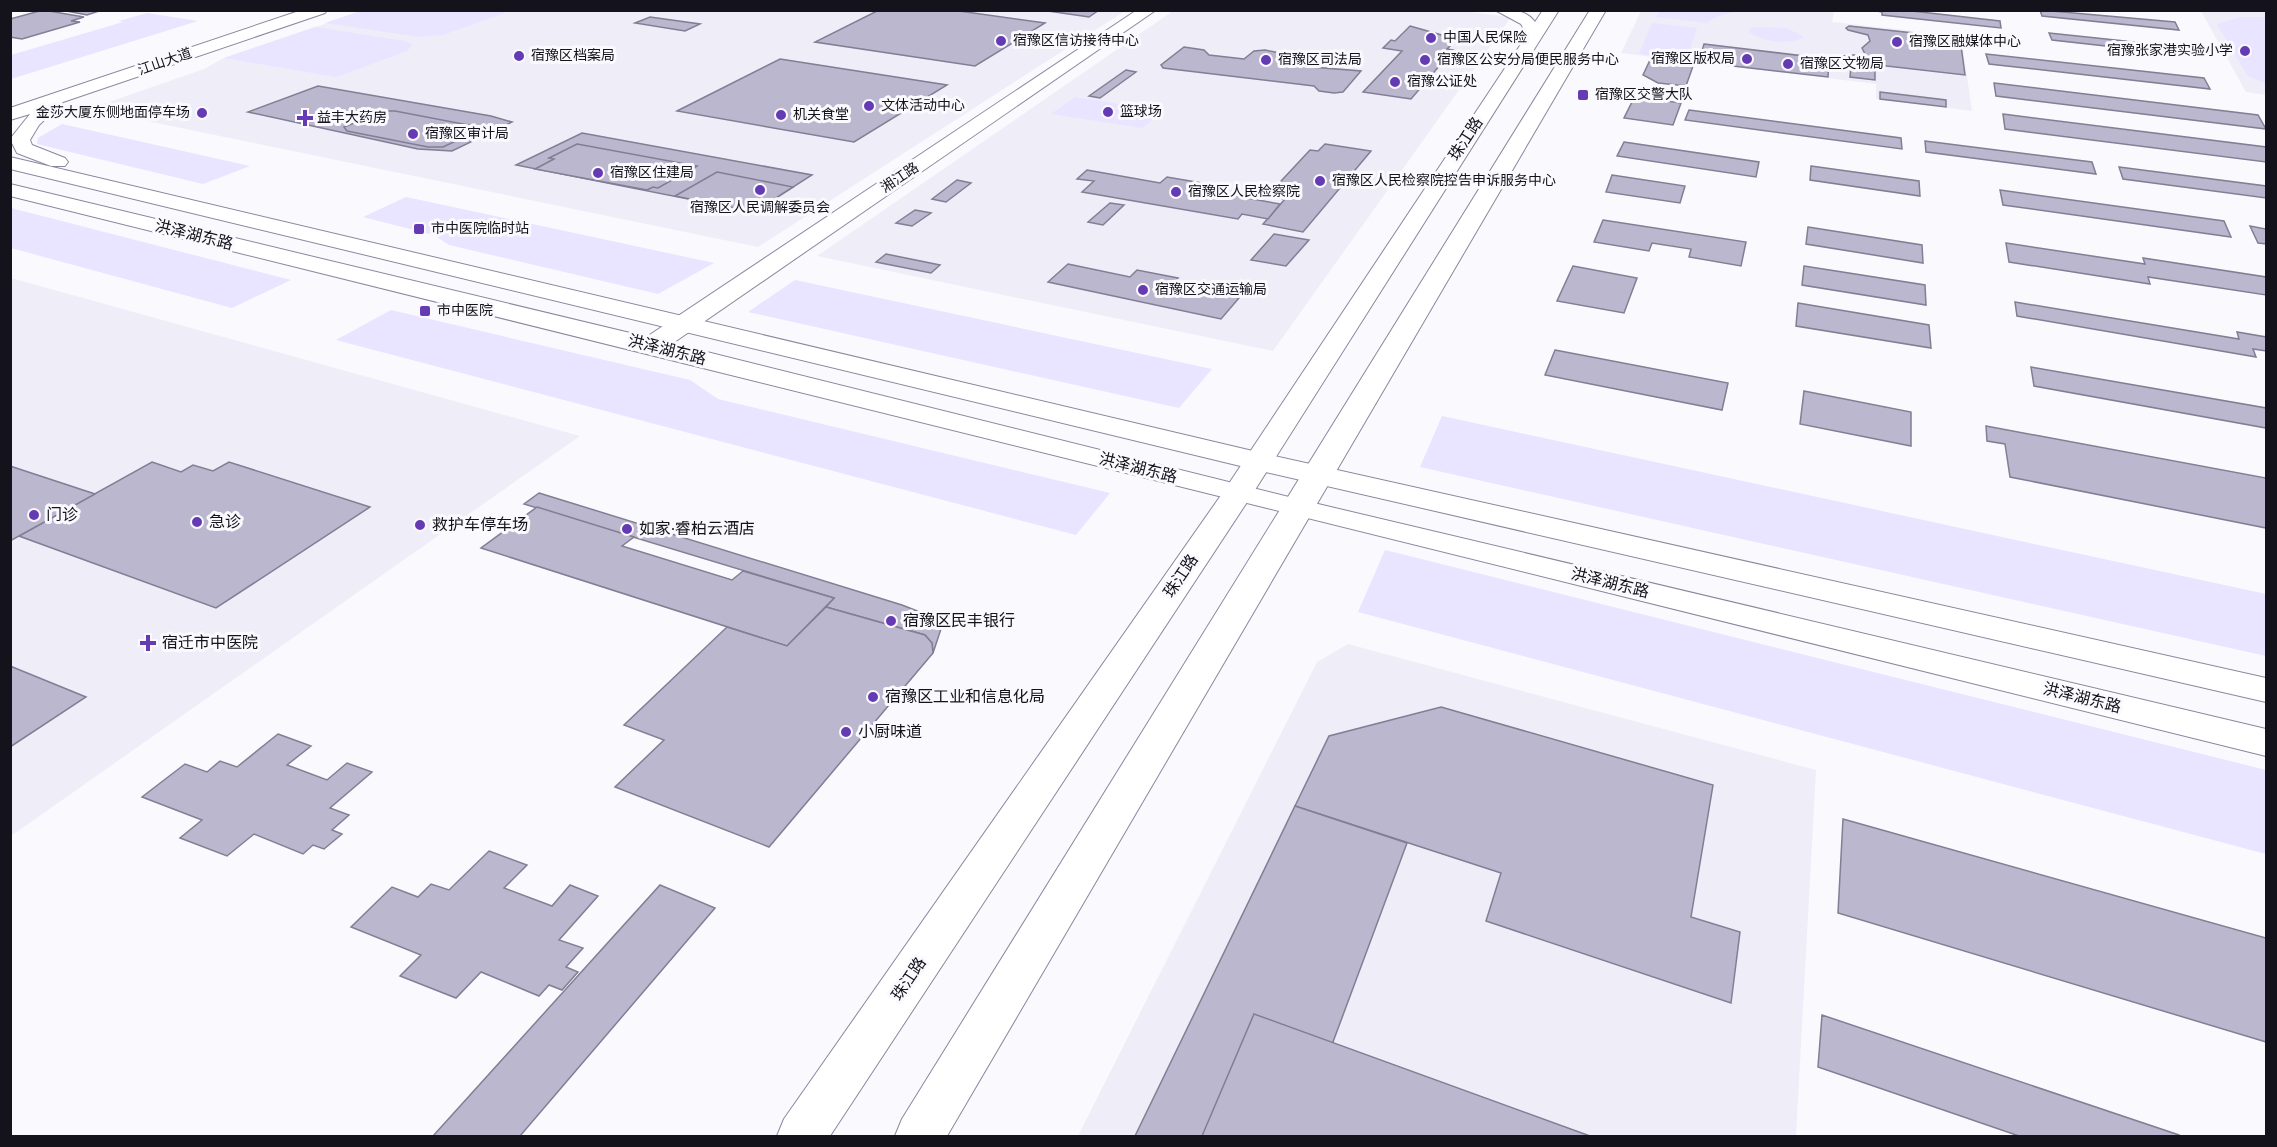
<svg xmlns="http://www.w3.org/2000/svg" width="2277" height="1147" font-family="'Source Sans 3','Noto Sans SC',sans-serif">
<style>
.built{fill:#efedf8}
.green{fill:#e9e4ff}
.building{fill:#bbb7ce;stroke:#827e94;stroke-width:1.5}
.lines{fill:none;stroke-linecap:round;stroke-linejoin:round}
.minor-casing{stroke:#8c879e;stroke-width:2}
.major-casing{stroke:#8c879e;stroke-width:2}
.minor{fill:#fff;fill-rule:evenodd}
.major{fill:#fff;fill-rule:evenodd}
.poi-dot{fill:#653bb3;stroke:#faf9fe;stroke-width:2}
.labels{text-anchor:middle;dominant-baseline:central;stroke-width:6;stroke-linejoin:round;paint-order:stroke}
.far-poi-label{font-size:14px;fill:#14121a;stroke:#faf9fe;text-anchor:start}
.far-street-label{font-size:14px;fill:#14121a;stroke:#faf9fe}
.street-label{font-size:16px;fill:#14121a;stroke:#faf9fe}
.poi-label{font-size:16px;fill:#14121a;stroke:#faf9fe;text-anchor:start}
</style>
<rect width="100%" height="100%" fill="#faf9fe"/>
<g class="built">
<path d="M1453,10L1511,17L1273,351L817,256L1173,11Z"/>
<path d="M363,11H1125L758,247L89,109L204,69L224,58Z"/>
<path d="M1641,11H1834L1832,22L1961,36L1972,111L1876,99V84L1621,53Z"/>
<path d="M2201,11H2266V95L2246,92Z"/>
<path d="M11,278L580,436L11,836Z"/>
<path d="M1348,644L1816,770L1796,1136H1078L1317,662Z"/>
</g>
<g class="green">
<path d="M363,10H510V11L443,35L419,37L325,23Z"/>
<path d="M1660,10H1767V11C1748,11 1722,10 1707,23L1656,17Z"/>
<path d="M147,13L198,21L11,79V55L123,22L119,21Z"/>
<path d="M2241,17H2266V84L2248,76L2217,24Z"/>
<path d="M1652,23L1697,28L1686,60L1639,54Z"/>
<path d="M315,27L405,41L412,45L407,51L336,77L224,58Z"/>
<path d="M1756,27L1786,28L1803,36L1802,38C1787,45 1763,42 1749,32L1751,28Z"/>
<path d="M1075,97L1164,111L1142,128L1051,114Z"/>
<path d="M62,124L250,166L203,184L37,144L38,138Z"/>
<path d="M406,197L714,263L658,294L449,245L434,235L363,217Z"/>
<path d="M11,208L291,280L232,308L11,248Z"/>
<path d="M795,280L1212,369L1179,408L748,312Z"/>
<path d="M391,310L690,380L718,399L1110,493L1076,535L336,340Z"/>
<path d="M1442,416L2266,594V656L1420,467Z"/>
<path d="M1385,550L2266,770V854L1358,612Z"/>
</g>
<g class="building">
<path d="M43,10L84,17L71,21L80,22L22,39L10,37V19Z"/>
<path d="M61,10H102L87,15Z"/>
<path d="M879,10H952L1045,23L975,66L815,42Z"/>
<path d="M1041,10H1099L1089,17Z"/>
<path d="M1872,10H1903L2000,21L2001,28L1882,15V12Z"/>
<path d="M2040,10L2175,22L2179,30L2042,16Z"/>
<path d="M650,17L700,24L685,31L635,23Z"/>
<path d="M1410,26L1445,36L1450,46L1447,49L1453,50L1411,99L1363,92L1402,51L1383,48L1391,40L1395,41Z"/>
<path d="M1849,26L1960,38L1965,75L1843,61V56L1865,54L1862,48L1870,41L1868,35L1848,30L1846,28Z"/>
<path d="M2049,33L2191,48L2196,56L2052,40Z"/>
<path d="M1704,44L1829,59L1828,77L1699,62Z"/>
<path d="M1184,47L1204,50L1209,55L1244,59L1254,51L1265,50L1295,56L1287,65L1361,71L1343,92L1334,93L1319,91L1314,86L1163,68L1161,65Z"/>
<path d="M1986,54L2204,78L2210,89L1989,64Z"/>
<path d="M780,59L947,85L854,142L677,111Z"/>
<path d="M1650,60L1693,66L1686,86L1658,83L1643,75Z"/>
<path d="M1851,66L1875,69V80L1850,77Z"/>
<path d="M1126,70L1136,72L1100,98L1089,96Z"/>
<path d="M1994,83L2258,115L2266,129L1996,96Z"/>
<path d="M318,86L491,116L512,122L452,151L418,149L248,112Z"/>
<path d="M1880,92L1946,100V107L1880,99Z"/>
<path d="M1646,98L1681,103L1673,125L1624,118L1632,102Z"/>
<path d="M1689,110L1901,138L1902,149L1685,120Z"/>
<path d="M385,111H395L484,128L443,147H428L347,131L344,127Z"/>
<path d="M2003,114L2266,147V162L2005,129Z"/>
<path d="M582,133L812,175L754,212L516,165Z"/>
<path d="M1925,141L2092,162L2096,174L1926,152Z"/>
<path d="M1624,142L1759,162L1756,177L1617,156Z"/>
<path d="M577,144L697,166L658,188L653,187L647,190L535,169L554,159L549,158Z"/>
<path d="M1325,144L1371,151L1303,232L1263,224L1285,199L1267,196L1310,150L1318,151Z"/>
<path d="M1811,166L1919,181L1920,196L1810,180Z"/>
<path d="M2119,167L2266,186V198L2123,179Z"/>
<path d="M1087,170L1160,183L1167,177L1208,184L1202,190L1280,204L1268,219L1242,214L1238,219L1082,192L1094,181L1077,179Z"/>
<path d="M717,172L793,187L754,212L675,196Z"/>
<path d="M1612,175L1685,186L1680,203L1606,192Z"/>
<path d="M957,180L971,183L946,202L932,199Z"/>
<path d="M2000,190L2224,221L2231,237L2003,205Z"/>
<path d="M1110,203L1124,205L1103,225L1088,222Z"/>
<path d="M915,210L931,213L912,226L896,223Z"/>
<path d="M1603,220L1746,242L1741,266L1689,257L1691,249L1652,243L1649,251L1594,242Z"/>
<path d="M2250,226L2266,229V244L2258,243Z"/>
<path d="M1808,227L1922,245L1923,263L1806,244Z"/>
<path d="M1274,234L1309,240L1286,266L1251,260Z"/>
<path d="M2006,243L2145,264L2143,258L2266,277V295L2148,277L2150,284L2009,262Z"/>
<path d="M886,254L940,265L931,273L876,262Z"/>
<path d="M1068,264L1130,277L1137,270L1178,278L1172,284L1239,298L1221,319L1048,282Z"/>
<path d="M1573,266L1637,278L1624,313L1557,301Z"/>
<path d="M1804,266L1925,285L1926,305L1802,285Z"/>
<path d="M2015,302L2239,339L2237,332L2266,337V351L2253,349L2256,357L2017,316Z"/>
<path d="M1798,303L1929,325L1931,348L1796,326Z"/>
<path d="M1555,350L1728,383L1722,410L1545,375Z"/>
<path d="M2031,367L2266,408V428L2034,386Z"/>
<path d="M1804,391L1911,412V446L1800,424Z"/>
<path d="M1986,426L2266,478V528L2010,477L2005,444L1987,441Z"/>
<path d="M152,462L181,472L193,465L213,471L229,462L370,507L216,608L19,536Z"/>
<path d="M10,466L95,494L10,541Z"/>
<path d="M539,493L902,605L930,616L941,629L933,653L932,643L925,635L826,607L834,598L524,504Z"/>
<path d="M537,507L634,537L622,546L732,580L743,571L834,598L787,646L481,548Z"/>
<path d="M826,607L925,635L932,643L933,653L769,847L615,787L664,740L624,725L727,627L787,646Z"/>
<path d="M10,666L86,697L10,747Z"/>
<path d="M1441,707L1713,785L1691,917L1740,932L1731,1003L1486,921L1501,873L1295,806L1329,736Z"/>
<path d="M278,734L311,746L287,765L327,780L347,763L372,772L330,808L349,815L332,830L342,834L324,849L313,845L303,854L254,834L227,856L180,838L202,820L142,797L185,764L207,772L220,761L237,767Z"/>
<path d="M1295,806L1407,843L1298,1136H1135Z"/>
<path d="M1843,819L2266,938V1042L1838,913Z"/>
<path d="M489,851L527,865L504,888L552,906L570,885L598,896L559,940L583,948L566,967L578,972L562,990L549,985L539,996L481,972L456,998L400,976L421,955L351,927L392,887L418,897L431,884L449,890Z"/>
<path d="M660,885L715,908L520,1136H433Z"/>
<path d="M1254,1014L1590,1136H1202Z"/>
<path d="M1822,1015L2179,1135L2180,1136H2019L1818,1067Z"/>
</g>
<g class="lines">
<defs>
<g id="minor">
<path d="M1137,10H1156L660,352L651,354L642,352L638,346L642,340Z"/>
<path d="M1495,10C1510,10 1526,9 1535,22L1543,10H1559L1253,493L830,1136H777L784,1119L1224,491L1527,35L1521,24Z"/>
<path d="M1590,10H1606L947,1136H895L902,1119Z"/>
</g>
<g id="major">
<path d="M302,10H327L325,13L63,102L39,125L30,140L32,145L65,158L68,162L65,166H51L17,153L10,139L30,114L10,120V108Z"/>
<path d="M10,157L1257,452L2266,678V702L1257,470L10,169Z"/>
<path d="M10,184L651,338L1297,499L2266,729V756L10,196Z"/>
</g>
</defs>
<use href="#minor" class="minor-casing"/>
<use href="#major" class="major-casing"/>
<use href="#minor" class="minor"/>
<use href="#major" class="major"/>
</g>
<g class="poi-dot">
<circle cx="1431" cy="38" r="6"/>
<circle cx="1001" cy="41" r="6"/>
<circle cx="1897" cy="42" r="6"/>
<circle cx="2245" cy="51" r="6"/>
<circle cx="519" cy="56" r="6"/>
<circle cx="1747" cy="59" r="6"/>
<circle cx="1266" cy="60" r="6"/>
<circle cx="1425" cy="60" r="6"/>
<circle cx="1788" cy="64" r="6"/>
<circle cx="1395" cy="82" r="6"/>
<rect x="1577" y="89" width="12" height="12" rx="3"/>
<circle cx="869" cy="106" r="6"/>
<circle cx="1108" cy="112" r="6"/>
<circle cx="202" cy="113" r="6"/>
<circle cx="781" cy="115" r="6"/>
<path d="M302 109h6v6h6v6h-6v6h-6v-6h-6v-6h6z"/>
<circle cx="413" cy="134" r="6"/>
<circle cx="598" cy="173" r="6"/>
<circle cx="1320" cy="181" r="6"/>
<circle cx="760" cy="190" r="6"/>
<circle cx="1176" cy="192" r="6"/>
<rect x="413" y="223" width="12" height="12" rx="3"/>
<circle cx="1143" cy="290" r="6"/>
<rect x="419" y="305" width="12" height="12" rx="3"/>
<circle cx="34" cy="515" r="6"/>
<circle cx="197" cy="522" r="6"/>
<circle cx="420" cy="525" r="6"/>
<circle cx="627" cy="529" r="6"/>
<circle cx="891" cy="621" r="6"/>
<path d="M145 634h6v6h6v6h-6v6h-6v-6h-6v-6h6z"/>
<circle cx="873" cy="697" r="6"/>
<circle cx="846" cy="732" r="6"/>
</g>
<g class="labels">
<g class="far-poi-label">
<text x="1443" y="38">中国人民保险</text>
<text x="1013" y="41">宿豫区信访接待中心</text>
<text x="1909" y="42">宿豫区融媒体中心</text>
<text x="2233" y="51" text-anchor="end">宿豫张家港实验小学</text>
<text x="531" y="56">宿豫区档案局</text>
<text x="1735" y="59" text-anchor="end">宿豫区版权局</text>
<text x="1278" y="60">宿豫区司法局</text>
<text x="1437" y="60">宿豫区公安分局便民服务中心</text>
<text x="1800" y="64">宿豫区文物局</text>
<text x="1407" y="82">宿豫公证处</text>
<text x="1595" y="95">宿豫区交警大队</text>
<text x="881" y="106">文体活动中心</text>
<text x="1120" y="112">篮球场</text>
<text x="190" y="113" text-anchor="end">金莎大厦东侧地面停车场</text>
<text x="793" y="115">机关食堂</text>
<text x="317" y="118">益丰大药房</text>
<text x="425" y="134">宿豫区审计局</text>
<text x="610" y="173">宿豫区住建局</text>
<text x="1332" y="181">宿豫区人民检察院控告申诉服务中心</text>
<text x="1188" y="192">宿豫区人民检察院</text>
<text x="760" y="208" text-anchor="middle">宿豫区人民调解委员会</text>
<text x="431" y="229">市中医院临时站</text>
<text x="1155" y="290">宿豫区交通运输局</text>
<text x="437" y="311">市中医院</text>
</g>
<g class="far-street-label">
<text transform="translate(165 62) rotate(-19)">江山大道</text>
<text transform="translate(900 178) rotate(-34)">湘江路</text>
</g>
<g class="street-label">
<text transform="translate(1466 139) rotate(-57)">珠江路</text>
<text transform="translate(194 235) rotate(14)">洪泽湖东路</text>
<text transform="translate(667 350) rotate(14)">洪泽湖东路</text>
<text transform="translate(1138 468) rotate(14)">洪泽湖东路</text>
<text transform="translate(1181 576) rotate(-56)">珠江路</text>
<text transform="translate(1610 583) rotate(14)">洪泽湖东路</text>
<text transform="translate(2082 698) rotate(14)">洪泽湖东路</text>
<text transform="translate(909 979) rotate(-56)">珠江路</text>
</g>
<g class="poi-label">
<text x="46" y="515">门诊</text>
<text x="209" y="522">急诊</text>
<text x="432" y="525">救护车停车场</text>
<text x="639" y="529">如家·睿柏云酒店</text>
<text x="903" y="621">宿豫区民丰银行</text>
<text x="162" y="643">宿迁市中医院</text>
<text x="885" y="697">宿豫区工业和信息化局</text>
<text x="858" y="732">小厨味道</text>
</g>
</g>
<rect width="2277" height="1147" fill="none" stroke="#14121a" stroke-width="24"/>
</svg>
